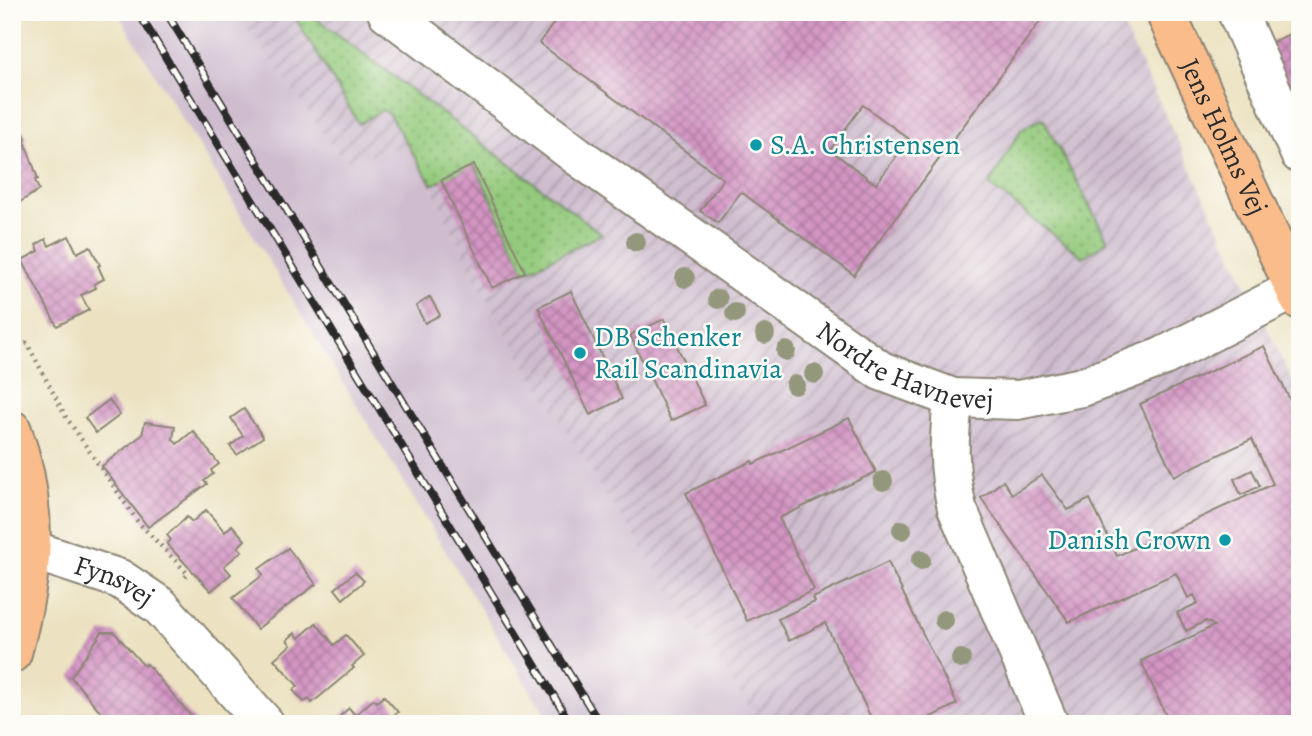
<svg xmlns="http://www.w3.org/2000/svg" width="1312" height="736" font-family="Alegreya,serif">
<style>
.industrial{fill:url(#industrial-furrows)}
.railway{fill:#cfbdcf}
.grass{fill:url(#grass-dots);stroke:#607a54;stroke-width:2}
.building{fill:url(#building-cross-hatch);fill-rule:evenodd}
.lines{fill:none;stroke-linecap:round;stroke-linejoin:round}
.minor-casing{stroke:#8c8676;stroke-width:42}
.major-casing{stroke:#8c8676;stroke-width:42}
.path{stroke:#8c8676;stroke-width:4.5;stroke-dasharray:2 5;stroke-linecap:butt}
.minor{stroke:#fff;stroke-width:38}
.major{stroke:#fabc8b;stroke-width:38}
.rail-casing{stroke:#2b2b2b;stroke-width:8}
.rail{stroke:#fdfcf7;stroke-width:5;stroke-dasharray:16;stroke-linecap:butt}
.tree{fill:#93987c}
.culture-dot{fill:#0f9aa8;stroke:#fdfcf7;stroke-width:2.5}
.labels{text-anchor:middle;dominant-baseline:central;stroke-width:5;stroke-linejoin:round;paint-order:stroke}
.street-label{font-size:28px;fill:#2b2b2b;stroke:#fdfcf7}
.culture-label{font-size:28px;fill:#0d838f;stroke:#fdfcf7;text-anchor:start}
</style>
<defs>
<pattern id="industrial-furrows" width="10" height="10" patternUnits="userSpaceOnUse" patternTransform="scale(1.75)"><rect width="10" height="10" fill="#cfbdcf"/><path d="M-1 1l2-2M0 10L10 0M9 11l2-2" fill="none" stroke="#a89aa8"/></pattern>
<pattern id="grass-dots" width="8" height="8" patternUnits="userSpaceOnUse" patternTransform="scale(1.75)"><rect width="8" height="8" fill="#94ca7d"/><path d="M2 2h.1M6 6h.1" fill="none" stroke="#79a467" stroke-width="1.8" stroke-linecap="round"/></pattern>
<pattern id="building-cross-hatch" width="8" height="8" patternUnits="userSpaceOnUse" patternTransform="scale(1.75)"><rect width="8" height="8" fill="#d495c4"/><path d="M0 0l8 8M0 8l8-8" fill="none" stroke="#ac7a9f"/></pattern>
</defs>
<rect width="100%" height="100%" fill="#fdfcf7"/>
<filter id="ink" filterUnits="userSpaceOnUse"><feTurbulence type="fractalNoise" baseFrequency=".0143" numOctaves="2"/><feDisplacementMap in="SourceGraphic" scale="14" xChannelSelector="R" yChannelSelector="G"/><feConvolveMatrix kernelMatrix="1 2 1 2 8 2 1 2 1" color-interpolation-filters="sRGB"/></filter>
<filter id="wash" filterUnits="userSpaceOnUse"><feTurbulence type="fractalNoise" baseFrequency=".00686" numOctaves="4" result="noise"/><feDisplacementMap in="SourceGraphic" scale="28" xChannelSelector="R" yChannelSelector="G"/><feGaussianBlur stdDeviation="1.57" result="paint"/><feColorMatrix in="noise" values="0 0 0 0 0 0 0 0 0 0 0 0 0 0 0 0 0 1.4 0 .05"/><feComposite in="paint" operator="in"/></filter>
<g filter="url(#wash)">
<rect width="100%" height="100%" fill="#ece2c1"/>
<path class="industrial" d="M235,12H1116L1300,397V724H760L598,484L484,297L411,146L343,161Z"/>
<path class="railway" d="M117,12H235L343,161L411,146L484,297L598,484L760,724H551Z"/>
<g class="grass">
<path d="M292,12H308L602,234L525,272L475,165L432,185L389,114L382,110L359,124Z"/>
<path d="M1043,118L1108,241L1083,257L989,185L1022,128Z"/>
</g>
<g id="blocks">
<g class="building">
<path d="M562,12H1030L1041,20L854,275L741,192L718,223L700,211L723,179L539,43ZM863,105L909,139L876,184L830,150Z"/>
<path d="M1300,29V88L1287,94L1264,46Z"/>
<path d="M15,128L23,131L26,138L25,142L38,179L35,180L39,190L12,207V129Z"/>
<path d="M474,165L525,272L492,288L441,180Z"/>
<path d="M69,236L77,253L90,246L100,265L98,266L104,279L94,284L96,288L81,295L89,310L57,326L22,260L39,251L36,245L46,239L49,246Z"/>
<path d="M571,291L622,399L590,415L538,307Z"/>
<path d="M430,297L440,315L425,323L416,306Z"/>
<path d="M664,319L705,405L671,421L630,335Z"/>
<path d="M1264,346L1300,421V724H1170L1141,661L1214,626L1206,621L1186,631L1177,613L1198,603L1194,595L1188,598L1176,573L1069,622L981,498L1003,481L1012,494L1042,475L1068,510L1090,499L1117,556L1273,484L1252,439L1174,476L1140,404Z"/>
<path d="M109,400L120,415L96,433L85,418Z"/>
<path d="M244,409L263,437L237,455L230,446L243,436L231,418Z"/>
<path d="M849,418L876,472L779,518L814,590L747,621L686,493L752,461L753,464Z"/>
<path d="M145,422L175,426L173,439L177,444L193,431L219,464L211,470L213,474L204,481L207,484L148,527L102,466L142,435Z"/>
<path d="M1252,470L1260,486L1241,495L1234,479Z"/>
<path d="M206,510L225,532L232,525L245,540L238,547L242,551L224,566L231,574L211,591L167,544L171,540L167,535L187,517L192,522Z"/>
<path d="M288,548L316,584L257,629L233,598L263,575L259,569Z"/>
<path d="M888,562L957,704L917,724H874L825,623L789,641L778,619L815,602L813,598Z"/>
<path d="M355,572L364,581L343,599L335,589Z"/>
<path d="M316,623L334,645L346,635L364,656L352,666L354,668L312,703L309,699L304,702L293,690L298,686L274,659L291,645L287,640L295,633L299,638Z"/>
<path d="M102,632H114L144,666L147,664L198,724H111L71,677Z"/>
<path d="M384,696L398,712L390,718L395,724H345L339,717L349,708L355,715L374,699L377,702Z"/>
</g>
</g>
</g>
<g filter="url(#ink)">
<use href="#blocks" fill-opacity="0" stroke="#8c8676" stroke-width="2"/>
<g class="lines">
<defs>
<g id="minor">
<path id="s1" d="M387,12L579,157L881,371L953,398L1018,400L1082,387L1162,357L1295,289"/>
<path d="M1237,12L1300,154"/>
<path d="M953,398C949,441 947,465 957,508L1049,724"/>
<path id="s2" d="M12,547L32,550L120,579L160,606L265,724"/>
</g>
<g id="major">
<path id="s3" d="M1165,12L1300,300"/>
<path d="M12,430C40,509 34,572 12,653"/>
</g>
</defs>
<use href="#minor" class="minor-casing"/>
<use href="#major" class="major-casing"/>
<path class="path" d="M12,348L27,343L66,417L138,522L188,574L183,579"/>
<use href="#minor" class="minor"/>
<use href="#major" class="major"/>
<defs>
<g id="rail">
<path d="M138,12L571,724"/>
<path d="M166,12L600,724"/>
</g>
</defs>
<use href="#rail" class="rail-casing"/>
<use href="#rail" class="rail"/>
</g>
<g class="tree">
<circle cx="636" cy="242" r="10"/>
<circle cx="685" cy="278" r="10"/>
<circle cx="718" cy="299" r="10"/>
<circle cx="735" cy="313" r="10"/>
<circle cx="765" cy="334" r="10"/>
<circle cx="786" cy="351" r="10"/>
<circle cx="814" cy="374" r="10"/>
<circle cx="795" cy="385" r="10"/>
<circle cx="883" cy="481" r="10"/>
<circle cx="902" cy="530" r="10"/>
<circle cx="921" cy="560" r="10"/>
<circle cx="944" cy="620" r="10"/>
<circle cx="961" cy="659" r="10"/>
</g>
</g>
<g class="culture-dot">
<circle cx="756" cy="145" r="7"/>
<circle cx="580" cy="353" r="7"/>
<circle cx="1225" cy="540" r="7"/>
</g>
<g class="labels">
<g class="street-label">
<text stroke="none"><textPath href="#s3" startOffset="138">Jens Holms Vej</textPath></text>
<text stroke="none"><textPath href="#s1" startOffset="632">Nordre Havnevej</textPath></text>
<text stroke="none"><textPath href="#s2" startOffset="108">Fynsvej</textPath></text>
</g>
<g class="culture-label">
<text x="770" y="145">S.A. Christensen</text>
<text x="594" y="337">DB Schenker<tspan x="594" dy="32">Rail Scandinavia</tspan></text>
<text x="1211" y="540" text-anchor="end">Danish Crown</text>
</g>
</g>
<rect width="1312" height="736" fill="none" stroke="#fdfcf7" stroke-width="42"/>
</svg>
